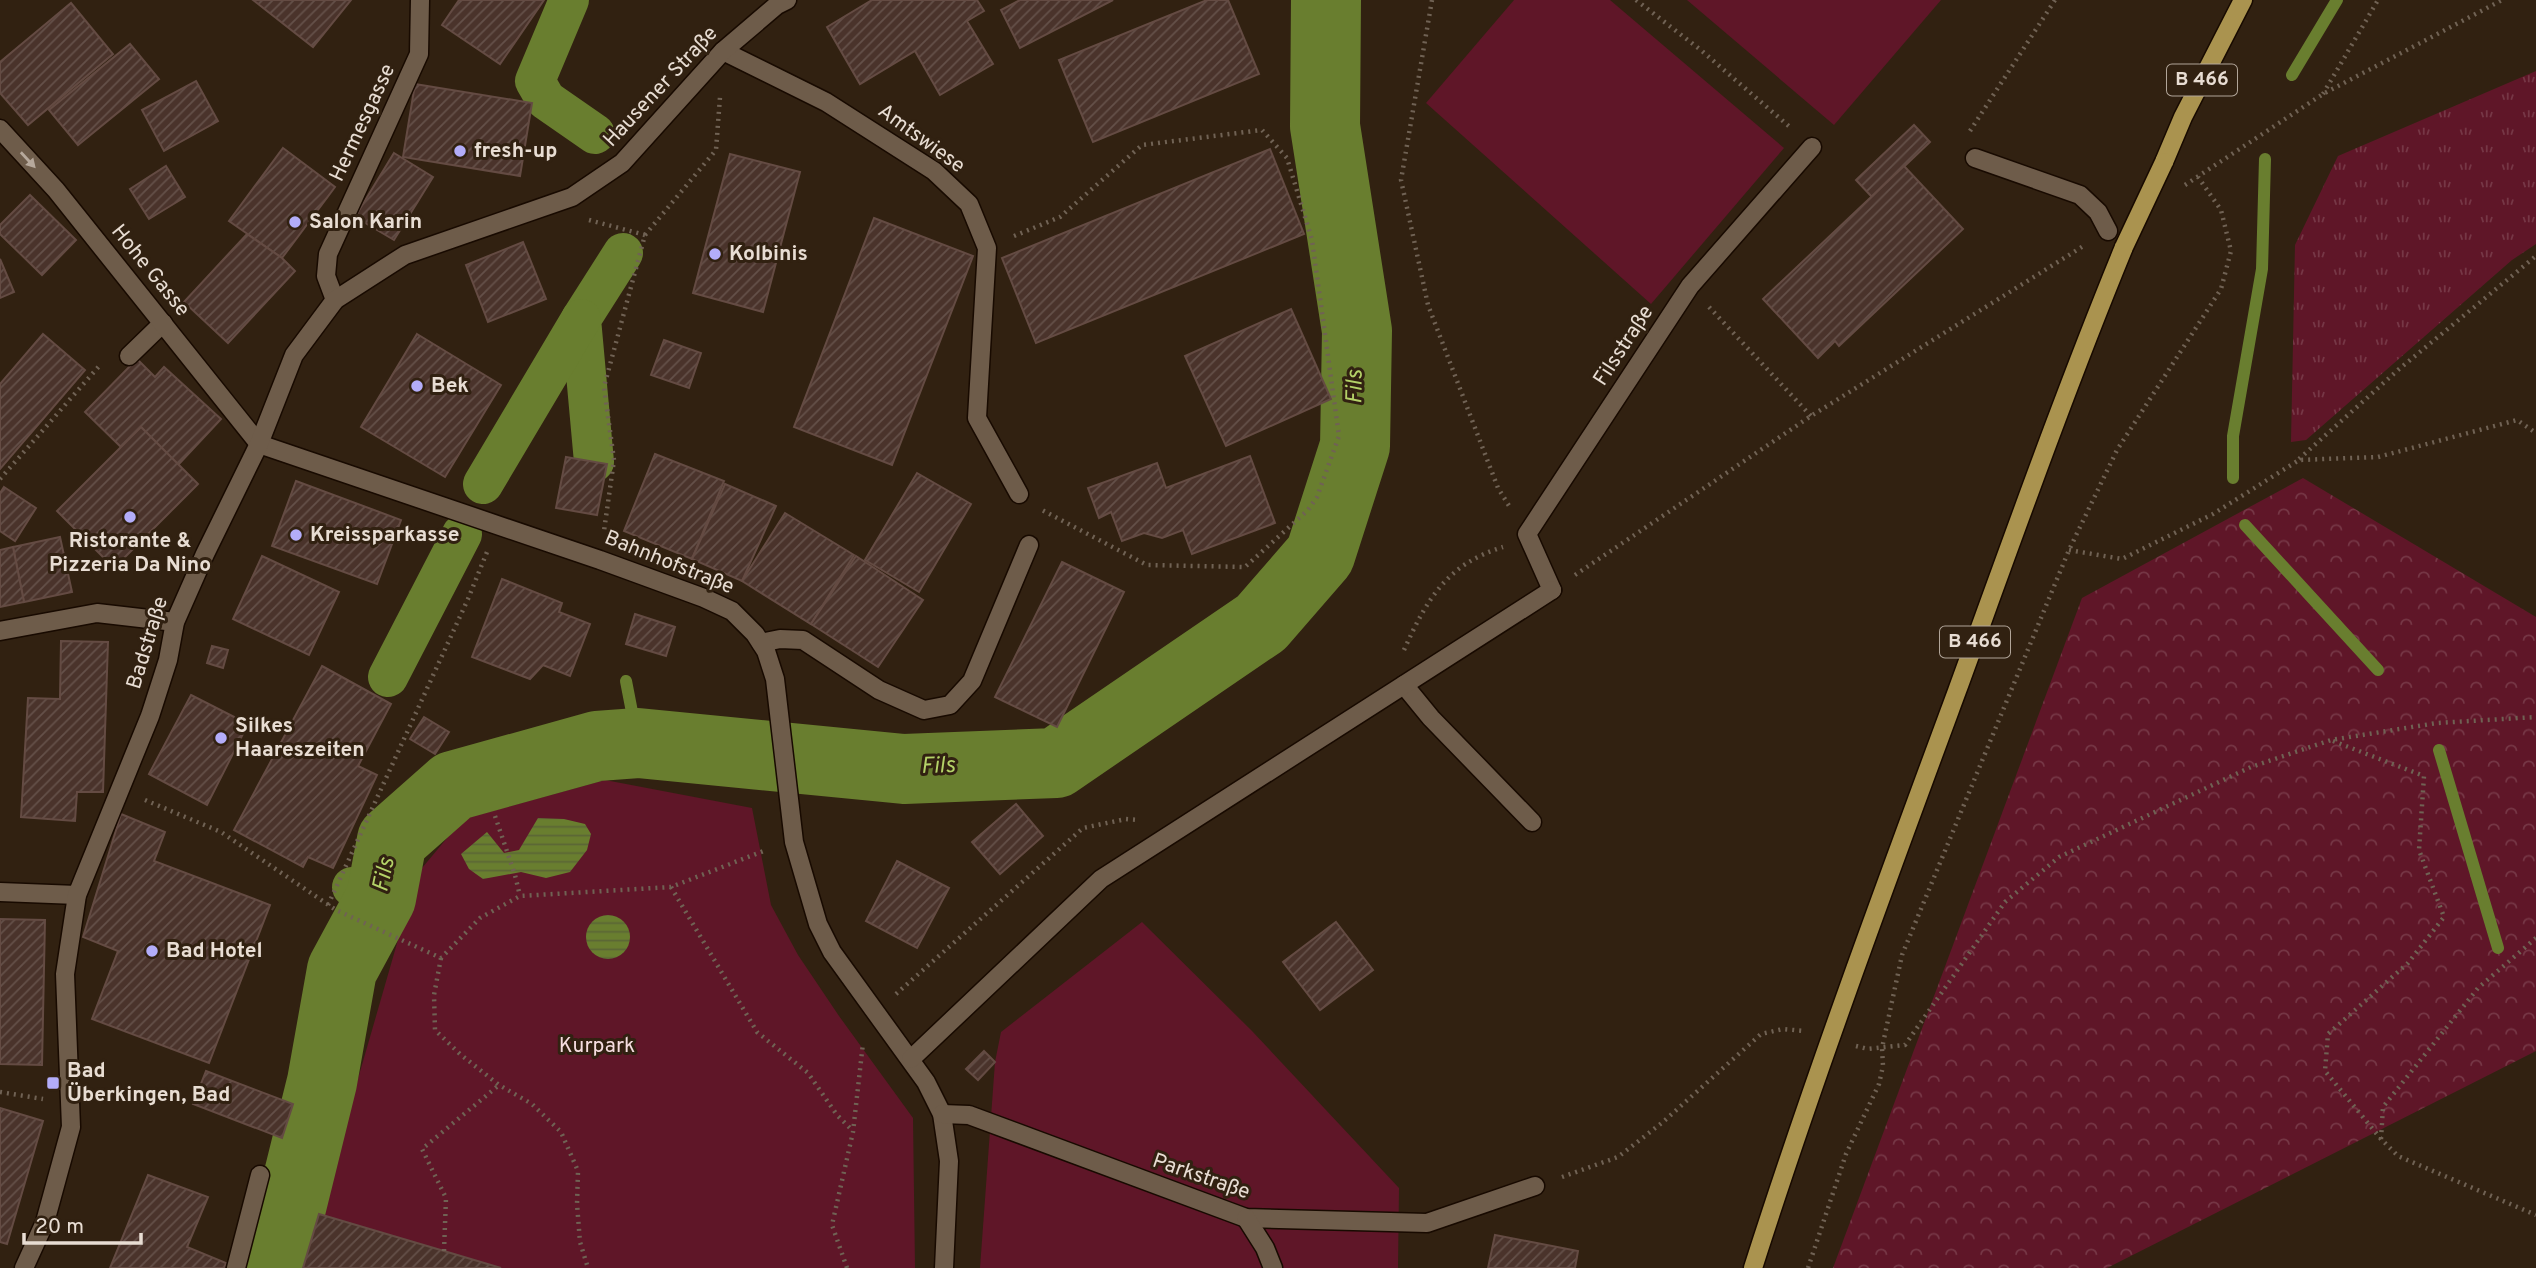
<svg xmlns="http://www.w3.org/2000/svg" width="2536" height="1268" font-family="Overpass,sans-serif">
<style>
.grass{fill:url(#grass-tufts)}
.forest{fill:url(#forest-crowns)}
.park{fill:#5f1628}
.water{fill:url(#water-rules)}
.lines{fill:none;stroke-linecap:round;stroke-linejoin:round}
.stream{stroke:#697e2f;stroke-width:12}
.canal{stroke:#697e2f;stroke-width:40}
.river{stroke:#697e2f;stroke-width:70}
.building{fill:url(#building-hatch);stroke:#644b43;stroke-width:2}
.lane-casing{stroke:#180a00;stroke-width:21}
.street-casing{stroke:#180a00;stroke-width:21}
.primary-casing{stroke:#180a00;stroke-width:21}
.path{stroke:#706254;stroke-width:4.5;stroke-dasharray:2 5;stroke-linecap:butt}
.lane{stroke:#6e5c4a;stroke-width:18}
.street{stroke:#6e5c4a;stroke-width:18}
.primary{stroke:#aa934f;stroke-width:18}
.primary-bridge-casing{stroke:#180a00;stroke-width:21;stroke-linecap:butt}
.primary-bridge{stroke:#aa934f;stroke-width:18}
.oneway{fill:#b7a99c}
.poi-dot{fill:#b3adf9;stroke:#312111;stroke-width:2.5}
.labels{text-anchor:middle;dominant-baseline:central;stroke-width:6;stroke-linejoin:round;paint-order:stroke}
.shield{fill:#312111;stroke:#b1a599;stroke-width:2}
.shield-label{font-size:19px;font-weight:bold;fill:#e8ddd3}
.street-label{font-size:21px;fill:#e8ddd3;stroke:#312111}
.poi-label{font-size:21px;font-weight:bold;fill:#e8ddd3;stroke:#312111;text-anchor:start}
.park-label{font-size:21px;fill:#f6dde0;stroke:#312111}
.water-label{font-size:23px;font-style:italic;fill:#b4d268;stroke:#312111}
</style>
<defs>
<pattern id="grass-tufts" width="24" height="20" patternUnits="userSpaceOnUse" patternTransform="scale(1.75)"><rect width="24" height="20" fill="#5f1628"/><path d="M3 7l-1-3M5 7V3M7 7l1-3M15 17l-1-3M17 17v-4M19 17l1-3" fill="none" stroke="#763746"/></pattern>
<pattern id="forest-crowns" width="20" height="18" patternUnits="userSpaceOnUse" patternTransform="scale(1.75)"><rect width="20" height="18" fill="#5f1628"/><path d="M2 6a3 3 0 1 1 6 0M12 15a3 3 0 1 1 6 0" fill="none" stroke="#763746"/></pattern>
<pattern id="water-rules" width="6" height="5" patternUnits="userSpaceOnUse" patternTransform="scale(1.75)"><rect width="6" height="5" fill="#697e2f"/><path d="M0 2.5h6" fill="none" stroke="#5b6635"/></pattern>
<pattern id="building-hatch" width="6" height="6" patternUnits="userSpaceOnUse" patternTransform="scale(1.75)"><rect width="6" height="6" fill="#4a332b"/><path d="M-1 1l2-2M0 6l6-6M5 7l2-2" fill="none" stroke="#645049"/></pattern>
</defs>
<rect width="100%" height="100%" fill="#312111"/>
<path class="grass" d="M2536,71V244L2512,260L2306,440L2291,442L2295,245L2338,156Z"/>
<path class="forest" d="M2303,478L2536,617V1051L2107,1268H1833L2082,598Z"/>
<g class="park">
<path d="M1514,0H1610L1784,148L1651,304L1426,103Z"/>
<path d="M1687,0H1941L1834,125Z"/>
<path d="M605,780L752,808L771,905L798,955L839,1016L913,1118L915,1268H501L319,1214L417,874L463,819Z"/>
<path d="M1142,922L1252,1031L1399,1188L1398,1268H980L995,1062L1001,1032Z"/>
</g>
<g class="water">
<path d="M538,818L564,819L585,824L591,834L587,850L570,872L546,878L521,872L483,879L469,869L461,854L487,832L504,853L519,850Z"/>
<circle cx="608" cy="937" r="22"/>
</g>
<g class="lines">
<g class="stream">
<path d="M2292,75L2337,0"/>
<path d="M2233,478V436L2262,269L2265,159"/>
<path d="M2245,525L2378,670"/>
<path d="M626,681L638,743"/>
<path d="M2439,750L2498,948"/>
<path d="M322,962L342,970"/>
</g>
<g class="canal">
<path d="M569,0L535,81L546,100L595,134"/>
<path d="M594,462L581,319L623,253"/>
<path d="M483,484L581,319"/>
<path d="M388,677L462,534"/>
<path d="M352,887L381,898"/>
</g>
<path class="river" d="M276,1268L322,1082L342,970L381,898L392,840L453,786L597,746L638,743L904,769L1056,763L1261,623L1320,555L1355,446L1357,331L1325,126L1326,0"/>
</g>
<g class="building">
<path d="M253,0H351L313,47Z"/>
<path d="M459,0H544L500,64L442,25Z"/>
<path d="M872,0H977L984,11L967,21L993,64L940,95L915,51L860,84L827,27Z"/>
<path d="M1020,0H1113L1020,48L1001,10Z"/>
<path d="M1207,0H1228L1259,74L1093,142L1059,60Z"/>
<path d="M71,3L113,54L28,125L0,93V62Z"/>
<path d="M130,44L159,79L78,145L49,110Z"/>
<path d="M196,81L218,121L164,151L142,110Z"/>
<path d="M415,84L532,103L520,176L403,157Z"/>
<path d="M1914,125L1930,142L1872,197L1856,180Z"/>
<path d="M283,148L335,187L282,258L229,221Z"/>
<path d="M1270,149L1304,234L1036,343L1002,258Z"/>
<path d="M394,153L433,177L394,240L355,217Z"/>
<path d="M730,154L800,172L763,312L693,293Z"/>
<path d="M166,166L185,197L149,219L130,189Z"/>
<path d="M1904,166L1963,229L1839,346L1835,341L1818,358L1763,299Z"/>
<path d="M30,195L76,240L42,275L0,234V225Z"/>
<path d="M874,218L973,256L892,465L794,427Z"/>
<path d="M247,234L282,258L295,271L228,343L184,302Z"/>
<path d="M523,242L546,299L488,322L466,265Z"/>
<path d="M0,259L14,292L0,298Z"/>
<path d="M1291,309L1331,399L1226,446L1185,356Z"/>
<path d="M43,334L85,370L0,469V384Z"/>
<path d="M417,334L501,385L445,477L361,427Z"/>
<path d="M664,340L701,353L689,388L651,375Z"/>
<path d="M137,359L155,377L164,367L221,419L178,465L141,427L121,447L85,412Z"/>
<path d="M141,427L198,484L114,568L57,511Z"/>
<path d="M655,454L724,481L692,559L624,531Z"/>
<path d="M1250,456L1275,523L1192,554L1183,530L1162,538L1144,533L1122,541L1111,512L1099,518L1088,488L1157,463L1166,488Z"/>
<path d="M566,457L607,464L597,515L556,508Z"/>
<path d="M917,473L971,504L919,592L865,560Z"/>
<path d="M296,481L401,520L377,584L272,546Z"/>
<path d="M725,484L776,506L742,581L692,559Z"/>
<path d="M4,487L36,508L15,541L0,531V493Z"/>
<path d="M785,513L854,555L811,624L742,581Z"/>
<path d="M60,537L72,592L24,602L13,547Z"/>
<path d="M13,547L24,602L0,607V550Z"/>
<path d="M262,556L339,592L309,655L233,619Z"/>
<path d="M856,556L923,600L878,667L811,624Z"/>
<path d="M1062,562L1124,592L1057,727L995,697Z"/>
<path d="M502,579L562,603L559,612L590,624L570,676L543,665L530,679L472,657Z"/>
<path d="M635,614L675,627L666,656L626,644Z"/>
<path d="M61,641L108,642L103,792H77L75,821L21,817L28,698L60,699Z"/>
<path d="M212,646L228,650L223,668L207,663Z"/>
<path d="M322,666L391,704L358,766L377,775L333,868L308,857L303,867L234,830Z"/>
<path d="M191,695L248,724L207,805L149,774Z"/>
<path d="M424,717L449,732L435,754L410,739Z"/>
<path d="M1016,804L1043,836L1000,874L972,842Z"/>
<path d="M121,814L165,832L154,861L270,905L209,1063L92,1019L118,951L83,937Z"/>
<path d="M897,861L949,888L917,948L866,921Z"/>
<path d="M0,919L45,920L42,1065L0,1064Z"/>
<path d="M1336,922L1373,970L1320,1010L1283,962Z"/>
<path d="M984,1051L995,1062L978,1080L966,1069Z"/>
<path d="M206,1071L293,1104L282,1138L193,1104Z"/>
<path d="M0,1108L43,1121L7,1244L0,1242Z"/>
<path d="M148,1175L208,1197L187,1247L226,1263L224,1268H110Z"/>
<path d="M319,1214L444,1251L501,1268H303Z"/>
<path d="M1495,1235L1578,1251L1575,1268H1488Z"/>
</g>
<g class="lines">
<defs>
<g id="lane">
<path d="M1975,158L2080,195L2098,212L2108,231"/>
<path d="M129,356L163,323"/>
<path d="M1552,590L1527,534L1690,286L1812,147"/>
<path d="M761,643L780,639L803,640L879,690L924,710L950,705L972,681L1029,545"/>
<path d="M236,1268L260,1175"/>
</g>
<g id="street">
<path d="M723,51L826,102L934,171L969,204L987,248L977,418L1019,494"/>
<path d="M0,129L56,190L259,444"/>
<path d="M335,300L326,276L328,254L419,54L420,0"/>
<path d="M259,444L600,560L704,598L732,611L755,634L766,651L775,679L794,842L818,924L832,952L926,1082L942,1114L949,1161L944,1268"/>
<path d="M0,631L97,613L175,622"/>
<path d="M1404,685L1431,718L1532,822"/>
<path d="M0,892L77,895"/>
<path d="M911,1059L1101,879L1552,590"/>
<path d="M942,1114L969,1115L1246,1218L1427,1223L1535,1186"/>
<path d="M1246,1218L1265,1248L1273,1268"/>
<path d="M24,1268L45,1222L71,1127L65,974L77,895L150,716L168,660L175,622L205,554L259,444L294,355L335,300L405,255L572,197L622,163L723,51L777,5L787,0"/>
</g>
<g id="primary">
<path d="M2164,162L2183,117L2243,0"/>
<path d="M1753,1268C1815,1074 1886,883 1957,691C2011,543 2064,393 2124,247"/>
</g>
</defs>
<use href="#lane" class="lane-casing"/>
<use href="#street" class="street-casing"/>
<use href="#primary" class="primary-casing"/>
<g class="path">
<path d="M1432,0L1401,180L1428,305L1498,488L1511,509"/>
<path d="M1636,0L1702,51L1791,128"/>
<path d="M2323,94L2378,0"/>
<path d="M1970,131L2055,0"/>
<path d="M2185,185L2323,94L2502,0"/>
<path d="M589,220L645,235L604,387L614,460L604,531"/>
<path d="M645,235L716,150L720,97"/>
<path d="M1014,236L1060,217L1142,145L1262,130L1287,158L1312,240L1339,436L1317,497L1308,510L1245,567L1147,565L1040,509"/>
<path d="M1709,307L1811,416"/>
<path d="M2299,459L2398,370L2536,256"/>
<path d="M0,479L101,364"/>
<path d="M2069,550L2122,559L2213,514L2299,460L2378,457L2517,420L2536,433"/>
<path d="M1575,575L1811,416L2085,245"/>
<path d="M1404,650C1427,599 1447,564 1503,547"/>
<path d="M2333,741L2424,776L2419,850L2444,917L2408,963L2328,1034L2325,1071L2381,1139"/>
<path d="M145,800L221,832L336,910L441,958L480,918L520,896L671,887L766,850"/>
<path d="M495,816L515,875L520,896"/>
<path d="M671,887L757,1032L808,1073L837,1115L853,1131"/>
<path d="M328,905L468,599L487,552"/>
<path d="M2536,938L2478,988L2383,1107L2381,1139L2398,1156L2536,1215"/>
<path d="M441,958L434,995L435,1030L460,1054L499,1085L532,1104L561,1132L578,1171L577,1204L580,1242L588,1268"/>
<path d="M896,994L1083,828L1126,819L1139,820"/>
<path d="M1856,1046L1868,1049L1905,1045L2005,902L2059,857L2251,767L2331,740L2437,723L2536,717"/>
<path d="M0,1092L43,1099"/>
<path d="M1562,1177L1618,1157L1663,1122L1761,1034L1783,1029L1804,1031"/>
<path d="M444,1251L446,1198L422,1149L499,1085"/>
<path d="M847,1268L832,1225L853,1132L863,1043"/>
<path d="M1808,1268L1846,1154L1879,1084L1883,1066L1882,1048L1902,955L2069,550L2117,450L2221,289L2231,251L2221,210L2198,177"/>
</g>
<use href="#lane" class="lane"/>
<use href="#street" class="street"/>
<use href="#primary" class="primary"/>
<defs>
<path id="primary-bridge" d="M2124,247L2164,162"/>
</defs>
<use href="#primary-bridge" class="primary-bridge-casing"/>
<use href="#primary-bridge" class="primary-bridge"/>
</g>
<defs><path id="oneway-solid" d="M-6-.8H1V-3.2L6.5 0L1 3.2V.8H-6Z" transform="scale(1.75)"/></defs>
<use class="oneway" href="#oneway-solid" transform="translate(28 160) rotate(47)"/>
<g class="poi-dot">
<circle cx="460" cy="151" r="7"/>
<circle cx="295" cy="222" r="7"/>
<circle cx="715" cy="254" r="7"/>
<circle cx="417" cy="386" r="7"/>
<circle cx="130" cy="517" r="7"/>
<circle cx="296" cy="535" r="7"/>
<circle cx="221" cy="738" r="7"/>
<circle cx="152" cy="951" r="7"/>
<rect x="46" y="1076" width="14" height="14" rx="3.5"/>
</g>
<g class="labels">
<g class="shield">
<rect x="2167" y="64.5" width="70" height="31" rx="5"/>
<rect x="1940" y="626.5" width="70" height="31" rx="5"/>
</g>
<g class="shield-label">
<text x="2202" y="80">B 466</text>
<text x="1975" y="642">B 466</text>
</g>
<g class="street-label">
<text transform="translate(661 87) rotate(-47)">Hausener Straße</text>
<text transform="translate(363 123) rotate(-65)">Hermesgasse</text>
<text transform="translate(921 139) rotate(36)">Amtswiese</text>
<text transform="translate(150 271) rotate(51)">Hohe Gasse</text>
<text transform="translate(1624 346) rotate(-57)">Filsstraße</text>
<text transform="translate(669 563) rotate(22)">Bahnhofstraße</text>
<text transform="translate(148 643) rotate(-73)">Badstraße</text>
<text transform="translate(1201 1177) rotate(19)">Parkstraße</text>
</g>
<g class="poi-label">
<text x="474" y="151">fresh-up</text>
<text x="309" y="222">Salon Karin</text>
<text x="729" y="254">Kolbinis</text>
<text x="431" y="386">Bek</text>
<text x="310" y="535">Kreissparkasse</text>
<text x="130" y="541" text-anchor="middle">Ristorante &amp;<tspan x="130" dy="24">Pizzeria Da Nino</tspan></text>
<text x="235" y="726">Silkes<tspan x="235" dy="24">Haareszeiten</tspan></text>
<text x="166" y="951">Bad Hotel</text>
<text x="67" y="1071">Bad<tspan x="67" dy="24">Überkingen, Bad</tspan></text>
</g>
<g class="park-label">
<text x="597" y="1046">Kurpark</text>
</g>
<g class="water-label">
<text transform="translate(1356 387) rotate(-89)">Fils</text>
<text transform="translate(938 767) rotate(-2)">Fils</text>
<text transform="translate(385 875) rotate(-78)">Fils</text>
</g>
</g>
<path d="M24 1233v10h117v-10" fill="none" stroke="#e8ddd3" stroke-width="3.5"/>
<text x="35" y="1233" font-size="21" fill="#e8ddd3" stroke="#312111" stroke-width="5" paint-order="stroke">20 m</text>
</svg>
